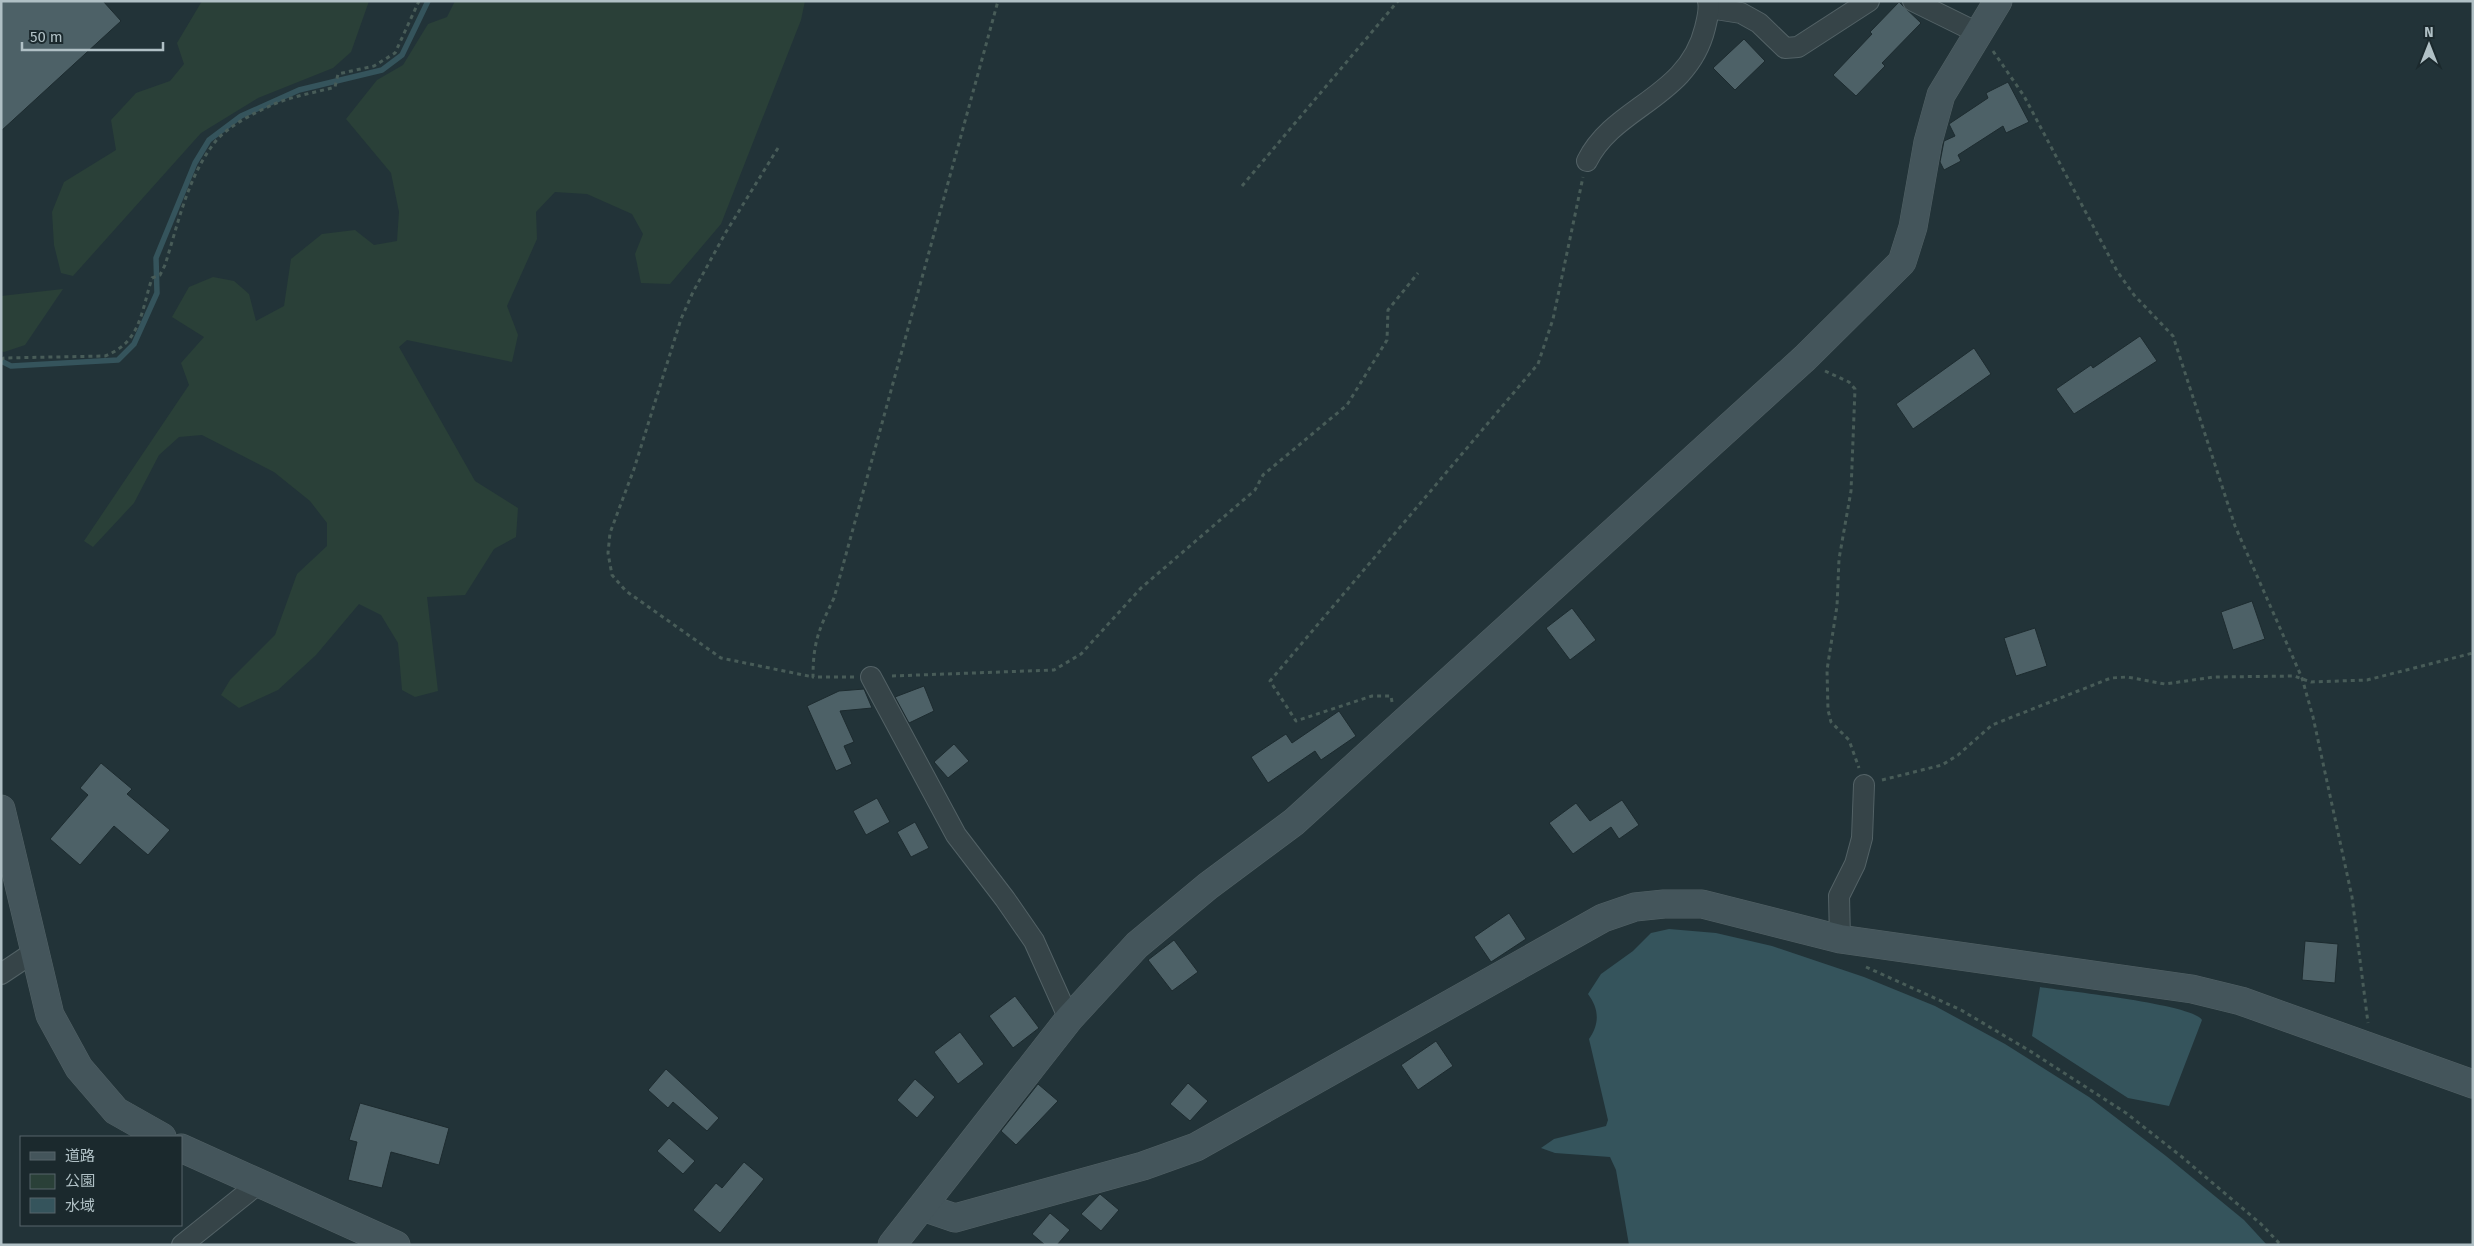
<svg xmlns="http://www.w3.org/2000/svg" width="2474" height="1246" font-family="'Fira Sans','Noto Sans JP',sans-serif">
<style>
.green{fill:#2a4038}
.water{fill:#35545c}
.lines{fill:none;stroke-linecap:round;stroke-linejoin:round}
.stream{stroke:#35545c;stroke-width:5.5}
.building{fill:#4d6167;stroke:#1d2b2f}
.street-casing{stroke:#536266;stroke-width:22}
.secondary-casing{stroke:#536266;stroke-width:29}
.path{stroke:#485c58;stroke-width:3;stroke-dasharray:4 4;stroke-linecap:butt}
.street{stroke:#364448;stroke-width:20}
.secondary{stroke:#44555b;stroke-width:28}
</style>
<rect width="100%" height="100%" fill="#223338"/>
<g class="green">
<path d="M202,1H369L351,52L333,68L258,98L201,133L73,276L61,273L54,245L52,212L64,182L116,150L111,120L136,93L170,81L184,64L177,43Z"/>
<path d="M455,1H805L801,20L721,224L670,284L641,283L635,254L643,234L632,214L587,194L555,192L536,212L537,239L507,306L518,335L512,362L407,340L399,347L475,481L518,508L516,537L494,549L465,595L427,597L438,691L415,697L402,690L398,643L381,615L359,604L316,655L278,690L239,708L221,695L230,680L275,635L297,574L327,546V523L310,501L274,472L202,435L179,437L159,455L134,503L93,547L84,541L189,385L181,363L204,337L172,317L189,287L213,277L234,281L249,294L256,321L284,306L291,259L322,234L355,230L374,245L397,241L399,212L391,173L346,119L377,80L403,65L428,24L447,17Z"/>
<path d="M63,289L25,345L4,352L1,351V296Z"/>
</g>
<g class="water">
<path d="M1669,929L1716,933L1772,946L1864,977L1935,1006L2005,1044L2089,1097L2166,1156L2244,1220L2267,1245H1629L1616,1170L1610,1157L1555,1153L1541,1148L1554,1139L1606,1126L1608,1120L1589,1039C1600,1023 1599,1009 1588,994L1601,974L1633,951L1651,933Z"/>
<path d="M2040,987C2064,991 2193,1004 2202,1020L2169,1106L2128,1098L2032,1036Z"/>
</g>
<g class="lines">
<path class="stream" d="M1,361L11,366L118,360L134,344L157,293L156,258L195,163L209,140L241,116L299,90L382,70L402,55L428,1"/>
</g>
<g class="building">
<path d="M1,1H103L121,21L1,131Z"/>
<path d="M1899,2L1921,23L1882,63L1885,66L1856,96L1833,75L1872,34L1870,32Z"/>
<path d="M1744,39L1765,61L1735,90L1713,68Z"/>
<path d="M2008,82L2029,122L2006,133L2003,126L1958,155L1961,161L1944,170L1940,162L1944,141L1955,136L1949,124L1988,98L1986,93Z"/>
<path d="M2140,336L2157,361L2074,414L2056,389L2091,365L2093,368Z"/>
<path d="M1974,348L1991,374L1913,429L1896,404Z"/>
<path d="M2252,601L2265,639L2233,650L2221,612Z"/>
<path d="M1572,608L1596,640L1570,660L1546,628Z"/>
<path d="M2035,628L2047,666L2016,676L2004,638Z"/>
<path d="M924,686L934,711L909,723L895,697Z"/>
<path d="M864,689L872,708L840,711L854,742L844,746L852,764L836,771L807,706L839,691Z"/>
<path d="M1339,711L1356,736L1321,760L1315,751L1268,783L1251,757L1286,734L1292,743Z"/>
<path d="M954,744L969,761L948,778L934,762Z"/>
<path d="M101,763L132,789L127,794L170,830L148,855L114,826L80,865L50,839L88,795L80,788Z"/>
<path d="M877,798L890,822L866,835L853,811Z"/>
<path d="M1622,800L1639,825L1619,839L1611,827L1573,854L1549,823L1576,803L1590,821Z"/>
<path d="M915,822L929,848L911,857L897,832Z"/>
<path d="M1509,913L1526,939L1491,962L1474,937Z"/>
<path d="M1174,940L1198,972L1172,991L1148,960Z"/>
<path d="M2305,941L2338,944L2335,983L2302,980Z"/>
<path d="M1015,996L1039,1028L1013,1048L989,1016Z"/>
<path d="M960,1032L984,1064L958,1084L934,1052Z"/>
<path d="M1436,1041L1453,1066L1418,1090L1401,1065Z"/>
<path d="M666,1069L719,1118L707,1131L673,1102L668,1108L648,1090Z"/>
<path d="M915,1079L935,1097L917,1118L897,1100Z"/>
<path d="M1188,1083L1208,1101L1190,1121L1170,1104Z"/>
<path d="M1038,1084L1058,1101L1016,1145L1001,1131Z"/>
<path d="M360,1103L449,1128L439,1165L391,1152L382,1188L348,1180L357,1142L349,1140Z"/>
<path d="M669,1138L695,1161L683,1174L657,1151Z"/>
<path d="M744,1162L764,1179L720,1233L693,1210L716,1183L722,1188Z"/>
<path d="M1100,1194L1119,1210L1101,1231L1081,1214Z"/>
<path d="M1050,1213L1070,1230L1057,1245H1045L1032,1234Z"/>
</g>
<g class="lines">
<defs>
<g id="street">
<path d="M1913,1L1978,33"/>
<path d="M1709,8L1741,13L1759,23L1785,48L1798,47L1869,1"/>
<path d="M1587,161C1614,106 1688,98 1705,28C1707,19 1710,10 1708,1"/>
<path d="M871,677L956,835L1005,899L1034,941L1069,1019"/>
<path d="M1840,939L1839,896L1855,864L1862,838L1864,785"/>
<path d="M1,974L34,952"/>
<path d="M182,1245L258,1184"/>
</g>
<g id="secondary">
<path d="M1,809L50,1015L79,1068L116,1111L162,1137"/>
<path d="M181,1148L396,1245"/>
<path d="M923,1207L955,1218L1143,1166L1196,1147L1603,918L1635,907L1664,904H1702L1840,939L2192,989L2241,1001L2473,1084"/>
<path d="M892,1245L1069,1019L1137,945L1208,886L1294,822L1805,358L1902,262L1913,227L1928,142L1941,95L1998,1"/>
</g>
</defs>
<use href="#street" class="street-casing"/>
<use href="#secondary" class="secondary-casing"/>
<g class="path">
<path d="M1993,51L2024,96L2117,271L2134,295L2173,336L2235,526L2302,678L2313,717L2352,897L2368,1023"/>
<path d="M778,148L726,232L693,292L681,319L634,469L610,533L608,553L612,575L626,591L721,658L813,677"/>
<path d="M1242,186L1398,1"/>
<path d="M1,360L4,358L105,356C141,342 141,312 152,278L160,275L165,265C178,224 188,176 215,142C228,126 254,113 272,105C292,96 314,93 335,87L338,74L374,66L395,53L419,1"/>
<path d="M1825,371L1849,382L1855,389L1851,491L1839,559L1837,606L1827,670L1828,710L1831,722L1849,740L1859,768"/>
<path d="M892,676L1054,670L1081,654L1141,588L1255,490L1263,475L1347,405L1387,340L1388,310L1418,273"/>
<path d="M854,677H813C813,642 819,629 834,598L998,1"/>
<path d="M1392,702L1391,696H1372L1296,721L1270,681L1538,364L1553,319L1583,177"/>
<path d="M1882,780L1942,765L1958,755L1992,725L2111,678L2127,677L2165,684L2214,677L2294,676L2311,682L2367,680L2473,653"/>
<path d="M1866,967L1961,1010L2030,1051L2126,1113L2182,1157L2261,1224L2281,1245"/>
</g>
<use href="#street" class="street"/>
<use href="#secondary" class="secondary"/>
</g>
<rect width="2474" height="1246" fill="none" stroke="#b0c0c5" stroke-width="5"/>
<rect x="20" y="1136" width="162" height="90" fill="#1b292d" stroke="#57656a"/>
<rect x="30" y="1152" width="25" height="8" fill="#44555b" stroke="#57656a"/>
<text x="65" y="1161" font-size="15" fill="#b0c0c5">道路</text>
<rect x="30" y="1174" width="25" height="15" fill="#2a4038" stroke="#57656a"/>
<text x="65" y="1186" font-size="15" fill="#b0c0c5">公園</text>
<rect x="30" y="1198" width="25" height="15" fill="#35545c" stroke="#57656a"/>
<text x="65" y="1211" font-size="15" fill="#b0c0c5">水域</text>
<g transform="translate(2429 45)" stroke="#1b292d" stroke-width="4" paint-order="stroke">
<path d="M0-4L9 19L0 12L-9 19Z" fill="#b0c0c5"/>
<text y="-8" font-size="14" font-weight="bold" text-anchor="middle" fill="#b0c0c5">N</text>
</g>
<path d="M22 42v8h141v-8" fill="none" stroke="#b0c0c5" stroke-width="2.5"/>
<text x="30" y="42" font-size="15" fill="#b0c0c5" stroke="#1b292d" stroke-width="4" paint-order="stroke">50 m</text>
</svg>
